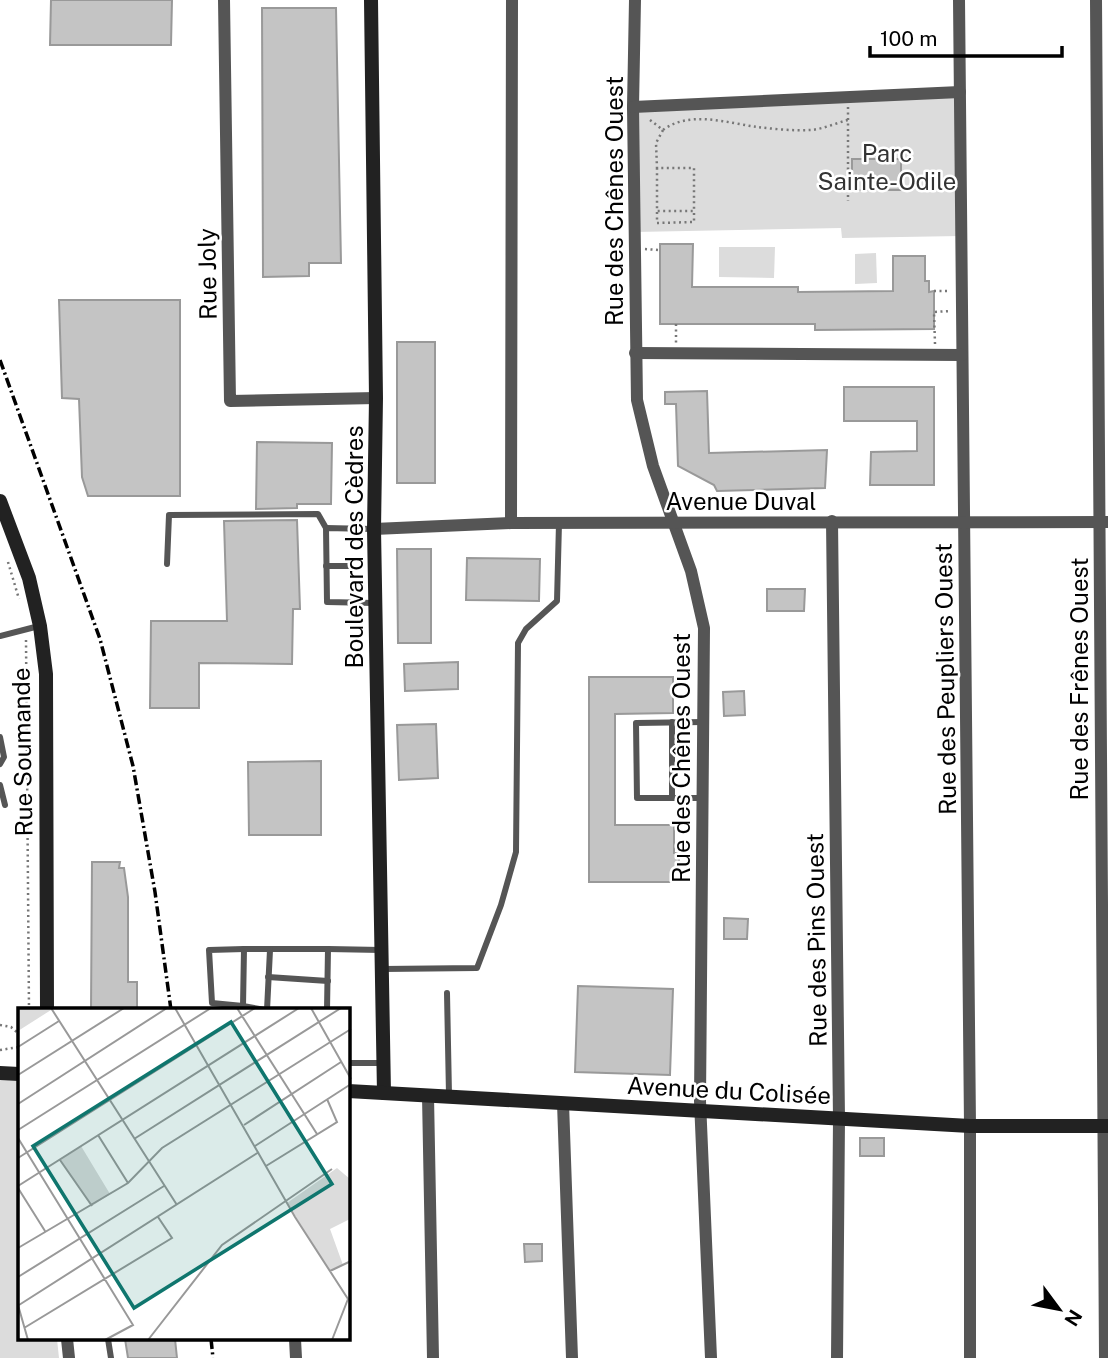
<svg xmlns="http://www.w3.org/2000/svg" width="1108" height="1358" font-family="'Public Sans',sans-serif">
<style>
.green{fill:#dcdcdc}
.building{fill:#c4c4c4;stroke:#999;stroke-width:2}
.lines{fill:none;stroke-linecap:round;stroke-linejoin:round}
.path{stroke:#777;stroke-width:2.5;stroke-dasharray:2 3.5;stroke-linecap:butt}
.lane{stroke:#555;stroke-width:6}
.street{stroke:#555;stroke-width:12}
.secondary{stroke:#222;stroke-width:14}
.rail{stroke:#000;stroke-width:3.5;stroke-dasharray:10 3.5 2 3.5;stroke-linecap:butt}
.labels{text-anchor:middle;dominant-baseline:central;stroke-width:5;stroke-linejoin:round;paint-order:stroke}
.park-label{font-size:24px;fill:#333;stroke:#fff}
.street-label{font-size:24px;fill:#000;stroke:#fff}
.inset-road{fill:none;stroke:#999;stroke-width:2}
.view{fill:#0f766e;fill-opacity:0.15;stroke:#0f766e;stroke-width:3.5}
.inset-edge{fill:none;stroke:#000;stroke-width:3.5}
</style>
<rect width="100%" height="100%" fill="#fff"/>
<g class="green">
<path d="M960,92V236L842,238L841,228L635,232L633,107Z"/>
<path d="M719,247H775L774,278L719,277Z"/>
<path d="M876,253L877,283L855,284V254Z"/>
<path d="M0,1073L19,1074V1339H57L59,1358H0Z"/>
</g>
<g class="building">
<path d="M51,0H172L171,45H50Z"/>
<path d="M262,8H336L341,263H309V276L263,277Z"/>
<rect x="852" y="159" width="49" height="31"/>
<path d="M660,244H693L692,287H798V292L893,291V256H925V281H929V292L934,291V329L815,330V324H660Z"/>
<path d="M59,300H180V496H88L82,477L79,399L62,398Z"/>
<rect x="397" y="342" width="38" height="141"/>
<path d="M844,387H934V485H870L871,452L917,451V421H844Z"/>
<path d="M707,391L709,453L827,450L825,488L717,491L714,485L678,466L676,404H665V392Z"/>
<path d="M257,442L332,443L331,504H297V508L256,509Z"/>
<path d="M297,520L300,609H293L292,664L199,663V708H150L151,621H227L224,521Z"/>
<path d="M397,549H431V643H398Z"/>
<path d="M467,558L540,559L539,601L466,600Z"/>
<path d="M767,589H805L804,611H767Z"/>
<path d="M458,662V689L405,691L404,664Z"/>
<path d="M589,677H673V713L615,714V825H674V853H679V871H674V882H589Z"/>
<path d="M744,691L745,715L724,716L723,692Z"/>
<path d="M436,724L438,778L399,780L397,725Z"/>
<path d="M321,761V835H249L248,762Z"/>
<path d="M92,862H120L119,868H124L128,897V982H137V1010H91Z"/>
<path d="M724,918L748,919L747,939H724Z"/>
<path d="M578,986L673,989L670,1075L575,1072Z"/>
<rect x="860" y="1138" width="24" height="18"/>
<path d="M524,1244H542V1261L525,1262Z"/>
<path d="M125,1339H175L177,1358H128Z"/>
</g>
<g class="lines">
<g class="path">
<path d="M848,107V201"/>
<path d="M650,120L663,130L656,143L657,168H694V211H657V168"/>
<path d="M663,130C690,110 727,123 757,127C774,129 794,131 811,130C823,129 836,123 848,120"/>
<path d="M657,212V223L694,222V211"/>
<path d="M645,249L659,250"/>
<path d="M934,291H948"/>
<path d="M676,324V343"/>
<path d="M935,344L934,312L951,311"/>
<path d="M8,562L19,599"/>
<path d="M26,640L29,1010"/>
<path d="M0,1025L11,1027L19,1034"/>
<path d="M0,1050L19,1047"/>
</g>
<g class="lane">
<path d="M372,529L326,528L327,602L374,603"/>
<path d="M167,564L169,515L318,514L326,528"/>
<path d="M326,566H351"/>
<path d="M0,636L39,626"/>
<path d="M672,722V798"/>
<path d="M0,737L4,757L0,764"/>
<path d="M0,785L5,805"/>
<path d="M702,798H637L636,723L703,722"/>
<path d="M328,949L381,950"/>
<path d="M383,969L477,968L501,905L516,852L518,643L526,629L557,601L559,523"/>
<path d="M268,977L328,981"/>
<path d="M447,993L449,1095"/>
<path d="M243,1006L212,1003L209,950L244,949"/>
<path d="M265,1010L243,1006L244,949H328L327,1010"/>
<path d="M267,1010L270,950"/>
<path d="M348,1063H383"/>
<path d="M108,1339L111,1358"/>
</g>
<g class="street">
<path d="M224,0L230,401L376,398"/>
<path d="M635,0L633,107L637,400L653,466L691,571L704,628L700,1101L711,1358"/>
<path d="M959,0L970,1126V1358"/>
<path d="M1096,0L1105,1358"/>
<path d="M633,107L960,92"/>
<path d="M635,353L962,355"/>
<path d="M832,521L839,1119L837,1358"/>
<path d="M511,523L512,0"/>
<path d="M374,529L511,523L1108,522"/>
<path d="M428,1096L433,1358"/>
<path d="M563,1103L572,1358"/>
<path d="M67,1339L69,1358"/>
<path d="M295,1339L296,1358"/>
</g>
<g class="secondary">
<path d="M371,0L376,398L374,529L384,1093"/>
<path d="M0,501L29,578L40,626L46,674L47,1010"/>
<path d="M0,1073L19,1074"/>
<path d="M348,1091L970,1126H1108"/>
</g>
<g class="rail">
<path d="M0,360L100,639L133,766L155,892L171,1010"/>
<path d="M211,1339L213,1358"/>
</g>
</g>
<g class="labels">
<g class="park-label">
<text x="887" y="153">Parc<tspan x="887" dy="28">Sainte-Odile</tspan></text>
</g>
<g class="street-label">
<text transform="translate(614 201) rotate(-90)">Rue des Chênes Ouest</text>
<text transform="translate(207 274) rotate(-91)">Rue Joly</text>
<text x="741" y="501">Avenue Duval</text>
<text transform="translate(354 547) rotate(-90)">Boulevard des Cèdres</text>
<text transform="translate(945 679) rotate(-91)">Rue des Peupliers Ouest</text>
<text transform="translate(1079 679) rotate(-90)">Rue des Frênes Ouest</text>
<text transform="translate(22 752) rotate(-91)">Rue Soumande</text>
<text transform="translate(681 758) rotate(-90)">Rue des Chênes Ouest</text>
<text transform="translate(816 940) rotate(-91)">Rue des Pins Ouest</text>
<text transform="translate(729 1090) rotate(3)">Avenue du Colisée</text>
</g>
</g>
<g transform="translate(18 1008)">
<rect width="332" height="332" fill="#fff"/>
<path d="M0,0H32L33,2L0,23ZM63,138L92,186L74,198L42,152ZM319,160L332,171V211L312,221L325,257L312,263L269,195Z" fill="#dcdcdc"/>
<path class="inset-road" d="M33,0L159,197M157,0L277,209L330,291M219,0L299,126M293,0L333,71M0,39L41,13M0,67L106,0M0,96L149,0M226,117L323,54M0,122L193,0M80,127L110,175M0,130L115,317L87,332M116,131L323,0M237,138L333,76M0,150L237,0M42,152L74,198M248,158L319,114L309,91M0,178L281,0M0,180L27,223M0,240L110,175L144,140L333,21M312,263L333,253M0,269L146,178M0,297L10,332M1,297L241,144M6,320L154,230L140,209M130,332L204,237L314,161M314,332L330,291"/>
<path class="view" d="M213,14L314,176L116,300L15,138Z"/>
<rect width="332" height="332" class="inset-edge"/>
</g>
<g transform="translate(1059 1309) rotate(122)" stroke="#ffffff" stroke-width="5" paint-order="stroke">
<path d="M0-5L12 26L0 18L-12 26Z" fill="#000000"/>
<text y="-10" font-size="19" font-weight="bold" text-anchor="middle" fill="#000000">N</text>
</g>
<path d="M870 46v10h192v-10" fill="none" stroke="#000000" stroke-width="3.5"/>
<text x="880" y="46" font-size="21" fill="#000000" stroke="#ffffff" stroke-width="5" paint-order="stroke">100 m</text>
</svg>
